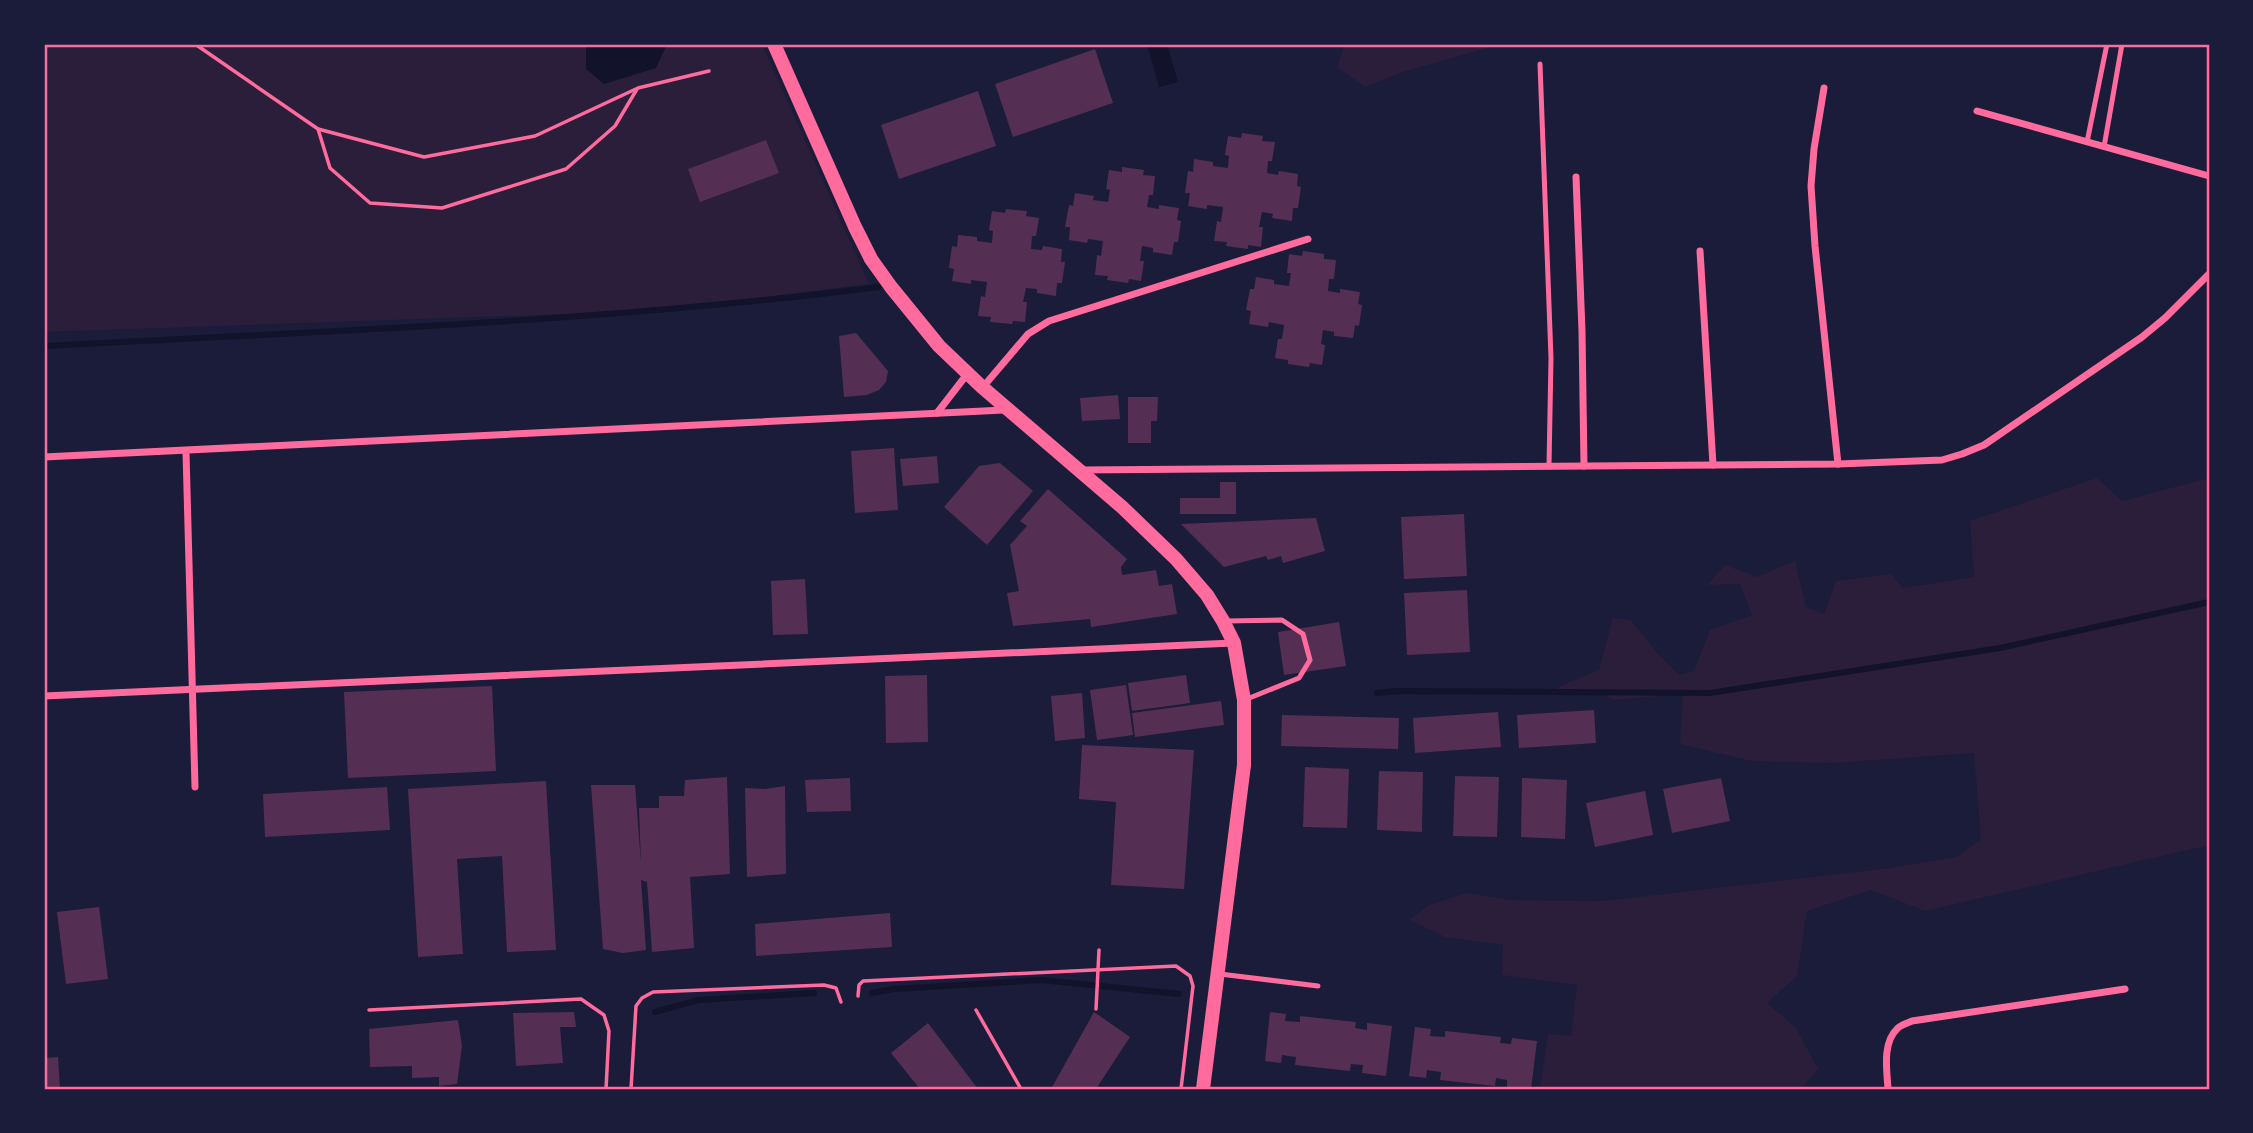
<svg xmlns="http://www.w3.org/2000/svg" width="2253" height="1133" font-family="'DM Sans',sans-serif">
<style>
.green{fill:#2a1e3b}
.water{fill:#12122b}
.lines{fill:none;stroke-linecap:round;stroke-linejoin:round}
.stream{stroke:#12122b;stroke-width:6}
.building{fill:#542f53}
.path{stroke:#ff6b9d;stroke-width:3.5}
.service{stroke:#ff6b9d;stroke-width:5}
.minor{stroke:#ff6b9d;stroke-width:7}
.secondary{stroke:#ff6b9d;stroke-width:14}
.neatline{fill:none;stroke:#ff6b9d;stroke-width:2.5}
</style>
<rect width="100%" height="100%" fill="#1b1b3a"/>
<g class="green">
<path d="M44,44H762L869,284L650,311L44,332Z"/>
<path d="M1345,44H1501L1403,72L1365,87L1337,67Z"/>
<path d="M2097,478L2122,501L2209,478V845L1925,911L1871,890L1807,911L1797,976L1767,1003L1796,1028L1818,1069L1801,1089H1540L1548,1034L1571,1036L1577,985L1502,975L1503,945L1445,937L1410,920L1429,905L1467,893L1511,900L1603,901L1882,869L1957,857L1981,839L1974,753L1834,763L1752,761L1680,744L1683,694L1613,700L1603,694L1560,695L1558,687L1599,670L1613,618L1631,620L1657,653L1679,675L1694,671L1710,630L1752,615L1740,584L1707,585L1725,565L1757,577L1795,561L1806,607L1824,614L1836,581L1891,574L1903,588L1974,577L1970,521Z"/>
</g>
<g class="water">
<path d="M586,44H667L656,68L604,84L586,69Z"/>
<path d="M1147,44H1167L1178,82L1159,87Z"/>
</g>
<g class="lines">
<g class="stream">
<path d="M44,346C322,331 602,322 879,287"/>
<path d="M1377,693L1396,691L1710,693L2000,648L2209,602"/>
<path d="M872,993L894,989L1042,980L1179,994"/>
<path d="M655,1012L698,1000L814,993"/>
</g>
</g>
<g class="building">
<path d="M1095,49L1113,103L1013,137L995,84Z"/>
<path d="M978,91L996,146L899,179L881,125Z"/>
<path d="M1242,133L1263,136L1262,141L1275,142L1272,161H1268L1267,173L1278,175L1279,171L1298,174L1297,186L1301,187L1298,208H1293L1292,221L1272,218L1273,214L1262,212L1259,227H1263L1261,247L1248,245V249L1226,246L1227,242L1214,241L1217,221L1221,222L1223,207L1207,205V209L1188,206L1190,193H1185L1188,171L1193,172L1194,159L1213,162V166L1228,168L1229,156L1225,155L1228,136L1241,138Z"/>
<path d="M766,140L779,173L700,202L688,169Z"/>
<path d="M1122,167L1144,170L1143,175L1155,176L1153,195H1149L1147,207L1159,209V205L1179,208L1177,220L1181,221L1178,242H1174L1172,255L1153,252V248L1142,246L1140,261H1144L1141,281L1129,279L1128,283L1107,280L1108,276L1095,275L1097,255L1101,256L1103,241L1088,239L1087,243L1069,240L1070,227H1065L1069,205L1073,206L1075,193L1094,196L1093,200L1108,202L1110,190L1106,189L1109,170L1122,172Z"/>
<path d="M1006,209L1027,211L1026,216L1039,218L1036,236H1032L1031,249L1042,250L1043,246L1062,249L1061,262H1065L1062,283H1057L1056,296L1037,293V289L1026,288L1023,302H1027L1025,322L1013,321L1012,324L990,322L991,317L978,316L981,296L985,297L987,282L971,280V284L952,281L954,269L949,268L952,246L957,247L958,235L977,237V241L992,243L993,231L989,230L992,211L1005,213Z"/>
<path d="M1303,251L1324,254V259L1336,260L1334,279H1329L1328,291L1340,293V289L1360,292L1358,304L1362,305L1359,326L1355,325L1353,338L1334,336V332L1323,330L1321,344L1325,345L1322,365L1310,363L1309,367L1288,364V360L1275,358L1278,339H1282L1284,325L1269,322L1268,327L1249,324L1251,311L1246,310L1250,289H1254L1256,277L1274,280V284L1289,286L1291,273H1287L1289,254L1302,256Z"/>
<path d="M856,333L888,371L886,382L879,390L867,395L844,397L839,336Z"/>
<path d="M1118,395L1120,419L1082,421L1080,398Z"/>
<path d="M1128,397H1158L1157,421H1151V443H1128Z"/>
<path d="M894,448L898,510L855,513L851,451Z"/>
<path d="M937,456L939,483L903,486L900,459Z"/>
<path d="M1000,463L1033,491L987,545L944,507L979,466Z"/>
<path d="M1220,482H1236V514H1180V498H1220Z"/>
<path d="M1048,489L1127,559L1121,567L1122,575L1156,570L1159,586L1172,584L1177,614L1091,627L1090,619L1013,626L1007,593L1019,591L1010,545L1027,526L1020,521Z"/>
<path d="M1464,514L1467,576L1404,579L1401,517Z"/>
<path d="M1316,518L1325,551L1283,563L1281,556L1268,560L1266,556L1224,567L1181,524Z"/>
<path d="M805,579L808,634L773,635L771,581Z"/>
<path d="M1467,590L1470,652L1407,655L1404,593Z"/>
<path d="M1339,622L1346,666L1284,675L1278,632Z"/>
<path d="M927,675L928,742L886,743L885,676Z"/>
<path d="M1186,675L1190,703L1132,711L1128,683Z"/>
<path d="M1126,685L1133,735L1097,740L1090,690Z"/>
<path d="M492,686L496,771L348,778L344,692Z"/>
<path d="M1082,693L1085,738L1055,741L1051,696Z"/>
<path d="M1221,701L1224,725L1135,737L1132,713Z"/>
<path d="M1594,710L1596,743L1519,748L1517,715Z"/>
<path d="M1498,712L1501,747L1415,753L1413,718Z"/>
<path d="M1282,715L1399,718L1398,749L1281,746Z"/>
<path d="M1082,745L1194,750L1184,889L1111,885L1116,802L1079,799Z"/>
<path d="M1305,767L1349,769L1347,828L1303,827Z"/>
<path d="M1379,771L1423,772L1422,832L1377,830Z"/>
<path d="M1455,776L1499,777L1497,837L1453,836Z"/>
<path d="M727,777L730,874L690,877L694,948L652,952L647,882L641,880L646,950L623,953L603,949L591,785H635L641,863L639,808H659V796H684L685,780Z"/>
<path d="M850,778L851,811L807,812L805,780Z"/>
<path d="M1522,778L1567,780L1565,839L1521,837Z"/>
<path d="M1721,778L1730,821L1672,833L1663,789Z"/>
<path d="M546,781L556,950L507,952L502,856L457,859L463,954L418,957L408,789Z"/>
<path d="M785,786L786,874L747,877L745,788L765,789Z"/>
<path d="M387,787L390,830L265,837L263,794Z"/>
<path d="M1645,791L1653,835L1595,847L1586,803Z"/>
<path d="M99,907L108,979L66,984L57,912Z"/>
<path d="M890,913L892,947L756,956L755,924Z"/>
<path d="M574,1012L576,1027H560L563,1063L516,1066L513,1013Z"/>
<path d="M1094,1012L1130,1037L1096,1089H1051Z"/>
<path d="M1270,1012L1286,1014L1285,1021L1300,1022V1016L1356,1022L1355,1028L1367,1030V1023L1392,1026L1386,1076L1362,1073L1363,1065L1351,1064L1350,1071L1295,1065L1296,1057L1282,1055L1281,1063L1265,1061Z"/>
<path d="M458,1020L462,1046L457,1084L439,1086V1077L412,1078V1066L370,1067L369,1029Z"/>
<path d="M928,1023L978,1089H920L891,1053Z"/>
<path d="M1415,1027L1431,1029L1430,1036L1445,1037V1031L1501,1037L1500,1043L1511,1044L1512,1038L1537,1041L1531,1089L1507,1088V1080L1496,1078L1495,1086L1440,1080L1441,1072L1427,1070L1426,1078L1409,1076Z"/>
<path d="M58,1057L60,1089H44V1058Z"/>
</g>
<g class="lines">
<g class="path">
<path d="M195,44L318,129L424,157L535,136L638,88L709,71"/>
<path d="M318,129L330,168L370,203L442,208L566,169L615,126L637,89"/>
<path d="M858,996L859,985L863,981L1176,966L1190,976L1193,986L1181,1089"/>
<path d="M1096,1009L1099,950"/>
<path d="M369,1010L581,999L604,1015L609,1031L606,1089"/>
<path d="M976,1010L1021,1089"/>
<path d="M631,1089L636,1006L642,998L653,992L824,985L836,988L841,1002"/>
</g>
<g class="service">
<path d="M1540,64L1551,358L1549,466"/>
<path d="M2087,142L2107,44"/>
<path d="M2104,147L2122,44"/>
<path d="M1225,621L1282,620L1303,634L1310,660L1299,678L1247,699"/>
<path d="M1220,974L1318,986"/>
</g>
<g class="minor">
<path d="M1824,88L1814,149L1811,186L1815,246L1838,464"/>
<path d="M1977,111L2209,176"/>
<path d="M1576,177L1582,331L1584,466"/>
<path d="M1700,251L1713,465"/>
<path d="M983,387L1028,334L1049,321L1308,239"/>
<path d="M937,413L968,373"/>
<path d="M186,452L195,787"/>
<path d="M44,457L1004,410"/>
<path d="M1081,470L1838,464L1942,460L1962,454L1984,445L2142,337L2165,318L2209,274"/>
<path d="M44,696L1233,643"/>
<path d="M1888,1089C1887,1071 1882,1043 1897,1029C1900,1025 1908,1023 1912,1021L2125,989"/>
</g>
<path class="secondary" d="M774,44L855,227L871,259L891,287L939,346L982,387L1122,507L1176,559L1207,595L1223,621L1234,643L1244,700V765L1203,1089"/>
</g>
<rect width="2253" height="1133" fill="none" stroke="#1b1b3a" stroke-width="91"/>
<rect x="46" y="46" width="2162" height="1042" class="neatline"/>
</svg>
